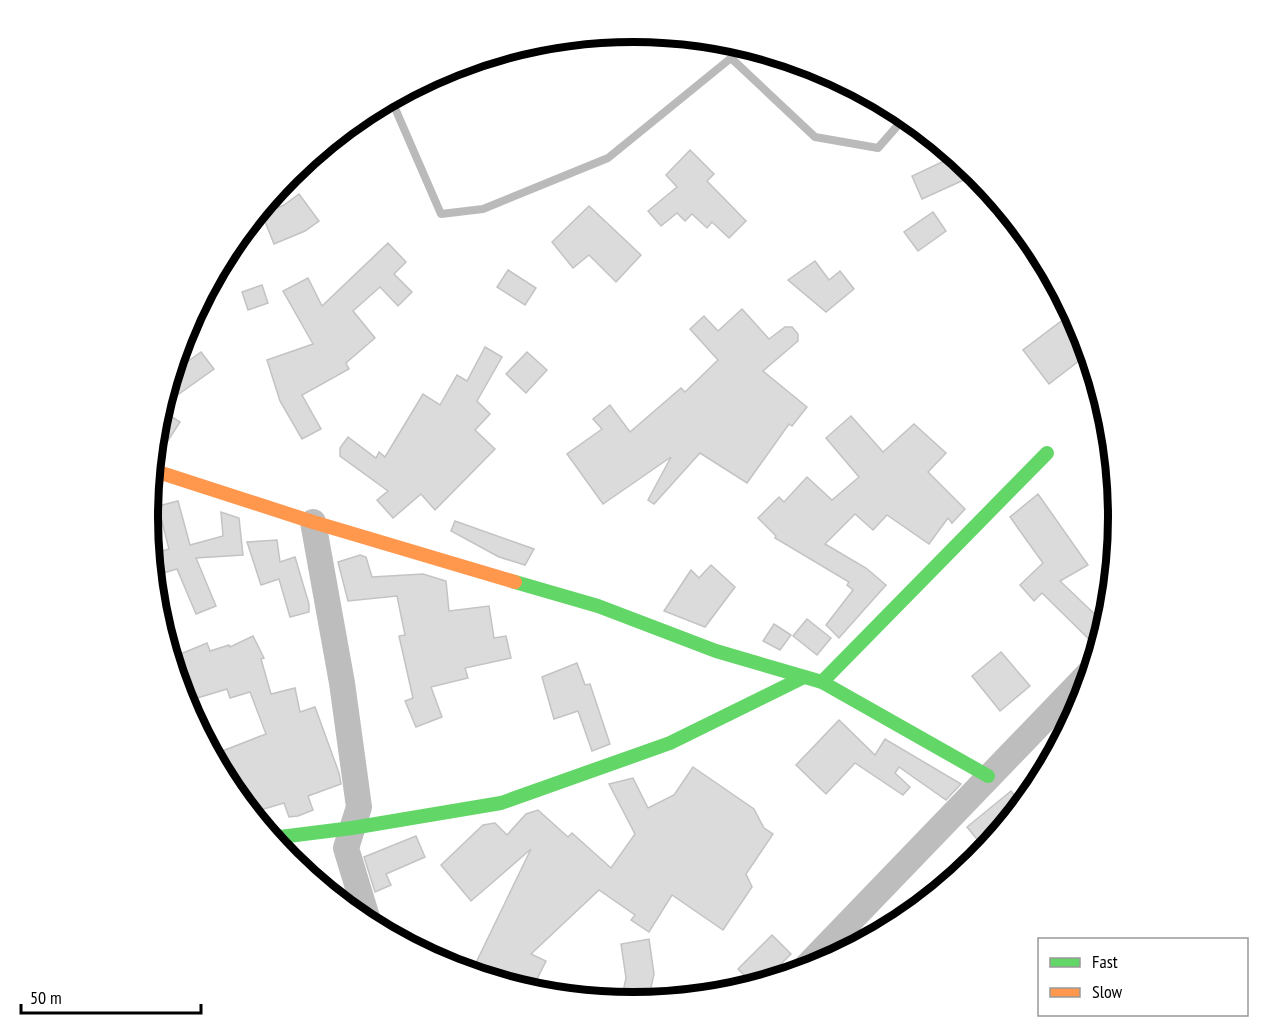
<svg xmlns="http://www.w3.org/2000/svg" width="1266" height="1034" font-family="'PT Sans Narrow',sans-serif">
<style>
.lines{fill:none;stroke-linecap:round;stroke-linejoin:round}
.stream{stroke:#bababa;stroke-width:8}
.building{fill:#dbdbdb;stroke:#c3c3c3;stroke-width:1.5}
.street{stroke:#bdbdbd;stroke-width:26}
.fast{stroke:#63d668;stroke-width:14}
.slow{stroke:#ff974d;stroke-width:14}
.rim{fill:none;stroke:#000;stroke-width:8}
</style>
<rect width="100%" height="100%" fill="#fff"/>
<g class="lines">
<path class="stream" d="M391,99L441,214L483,209L608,158L731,58L815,137L878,148L906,116"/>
</g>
<g class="building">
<path d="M690,150L714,174L707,181L746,221L729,238L712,222L707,228L692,214L685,221L677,213L661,226L648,211L677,187L666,175Z"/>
<path d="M955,156L977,174L922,199L912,176Z"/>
<path d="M299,194L319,221L305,231L274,244L262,214L284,205Z"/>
<path d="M589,206L641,255L616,282L589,255L573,268L552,242Z"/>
<path d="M933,212L946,231L918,251L904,232Z"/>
<path d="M388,243L406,262L394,274L412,292L398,306L380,287L353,311L375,338L346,363L349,369L302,395L321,429L302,439L280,401L267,360L313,344L283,291L308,278L322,306Z"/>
<path d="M815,261L829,280L840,271L854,289L826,312L788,280Z"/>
<path d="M508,270L536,288L525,305L497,287Z"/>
<path d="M262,285L268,303L248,310L242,292Z"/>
<path d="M742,309L769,339L785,327H792L798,334V341L763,371L807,407L792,426L789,424L747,483L700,453L654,504L648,500L671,457L603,504L567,454L602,429L593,419L610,405L630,432L681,388L685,392L718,360L690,329L704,316L718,331Z"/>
<path d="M1072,313L1087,350L1078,357L1080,360L1049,384L1023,350Z"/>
<path d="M485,347L502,357L477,401L490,414L475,430L495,449L435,510L421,494L393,518L377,500L388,491L340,456V448L348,437L376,458L379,452L385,457L423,394L440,405L457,375L467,381Z"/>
<path d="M201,352L214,369L162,406L177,354L184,364Z"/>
<path d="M527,352L547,370L526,393L506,374Z"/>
<path d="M161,410L180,422L160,453L154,452Z"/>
<path d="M851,416L883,452L914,424L946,453L928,472L965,509L952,523L948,518L929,544L887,515L873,530L855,514L825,544L866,568L886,585L839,638L826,625L853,590L847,585L849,582L775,538L776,536L758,518L779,497L784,502L807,477L832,500L859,477L826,438Z"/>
<path d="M1038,494L1088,565L1060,581L1105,624L1098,648L1042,593L1034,601L1020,585L1043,563L1010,517Z"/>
<path d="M178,501L190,545L223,536L221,512L239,518L243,555L196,558L216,606L196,614L177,569L153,576L151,554L169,549L158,506Z"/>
<path d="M455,521L534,549L525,565L499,557L451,531Z"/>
<path d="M277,540L280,562L295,557L309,604V612L290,617L279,579L261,585L247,542Z"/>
<path d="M360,555L366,557L372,577L423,574L446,581L449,611L489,606L494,638L506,636L511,658L465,668L468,678L431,687L442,717L416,727L405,701L413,698L399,636L405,635L397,596L348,601L338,562Z"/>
<path d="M711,565L735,587L705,627L664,611L691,570L699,578Z"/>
<path d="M807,619L831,638L817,655L793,636Z"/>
<path d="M774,624L791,635L780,650L763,641Z"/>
<path d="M253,636L264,658L261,659L271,694L295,688L300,712L315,707L339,773L341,784L308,796L313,810L298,816L289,817L284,803L251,813L229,786L212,755L266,734L250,692L230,698L227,689L184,702L171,658L207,643L210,651L229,645L230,647Z"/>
<path d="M1001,652L1030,686L1000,711L972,676Z"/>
<path d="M577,663L585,685L590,684L610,744L592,751L578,711L554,719L542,677Z"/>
<path d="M839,720L875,755L885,739L961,784L946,800L899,767L895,773L910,787L903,795L855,763L826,794L796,765Z"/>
<path d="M693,767L754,809L764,828L773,834L746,874L752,887L723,930L672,895L649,932L631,920L635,915L599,890L531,954L546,961L531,991L471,973L531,849L471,901L441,865L483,825L495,823L507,835L526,814L538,810L568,837L572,833L611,868L635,834L609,784L633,778L648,808L674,795Z"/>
<path d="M1011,791L1022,805L980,843L967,827Z"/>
<path d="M416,836L425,857L386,874L391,885L375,892L364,857Z"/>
<path d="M772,935L791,954L763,982L754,985L738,969Z"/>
<path d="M649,939L654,974L648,1001H621L626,978L621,944Z"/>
</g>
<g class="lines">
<g class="street">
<path d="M313,522L342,683L359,807L346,848L369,924"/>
<path d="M803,970L1091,671"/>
</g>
<g class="fast">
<path d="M515,582L598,606L716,651L822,682L988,776"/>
<path d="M822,682L1047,453"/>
<path d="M272,838L352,828L501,803L670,743L804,677"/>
</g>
<path class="slow" d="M152,470L313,522L515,582"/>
</g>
<path d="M0 0H1266V1034H0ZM158 517a475 475 0 1 1 950 0a475 475 0 1 1-950 0Z" fill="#fff" fill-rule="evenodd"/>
<path class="rim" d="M158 517a475 475 0 1 1 950 0a475 475 0 1 1-950 0Z"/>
<rect x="1038" y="938" width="210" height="78" fill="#ffffff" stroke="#999999" stroke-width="1.5"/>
<rect x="1050" y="958" width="30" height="9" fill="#63d668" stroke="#999999" stroke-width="1.5"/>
<text x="1092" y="968" font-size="18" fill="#000000">Fast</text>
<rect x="1050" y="988" width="30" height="9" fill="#ff974d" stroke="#999999" stroke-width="1.5"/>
<text x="1092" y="998" font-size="18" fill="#000000">Slow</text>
<path d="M21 1004v9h180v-9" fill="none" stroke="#000000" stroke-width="3"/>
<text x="30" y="1004" font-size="18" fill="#000000" stroke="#ffffff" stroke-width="4.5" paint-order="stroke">50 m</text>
</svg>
